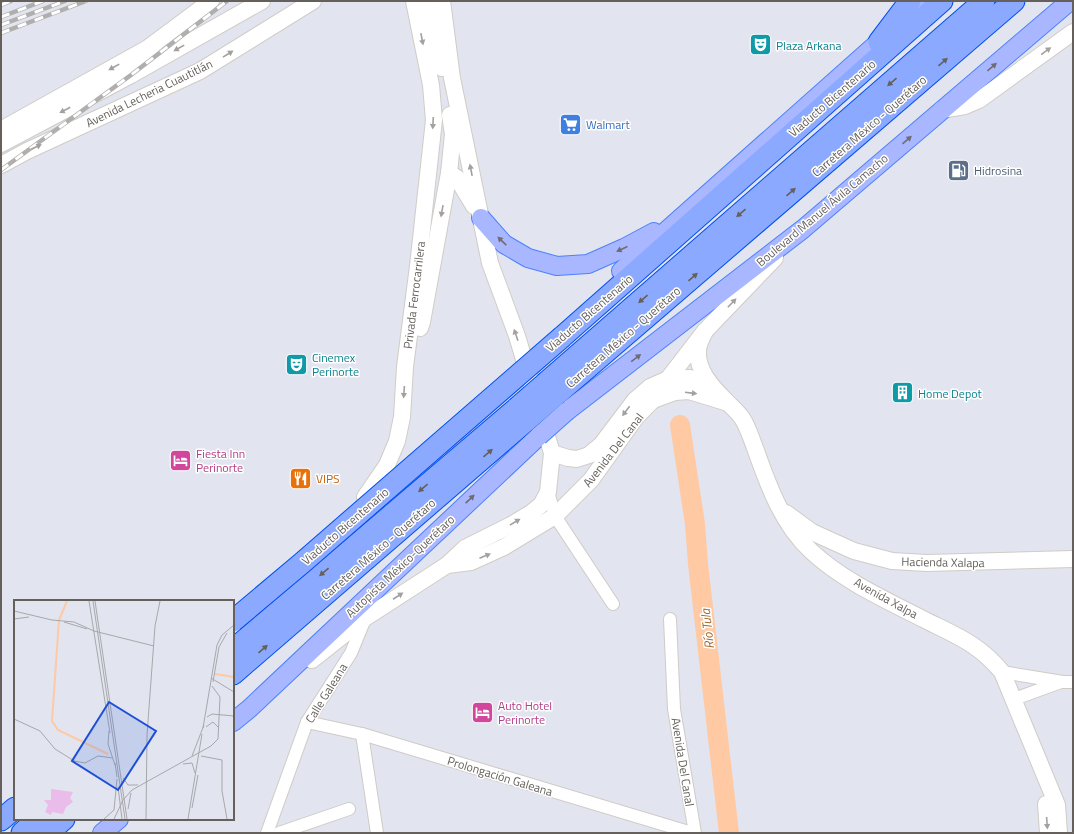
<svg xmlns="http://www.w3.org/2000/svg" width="1074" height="834" font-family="'Titillium Web',sans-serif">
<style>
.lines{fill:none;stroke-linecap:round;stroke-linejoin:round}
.river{stroke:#ffc9a3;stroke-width:20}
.street-casing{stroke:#cfcbc6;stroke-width:14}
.secondary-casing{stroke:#d0ccc6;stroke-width:18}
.primary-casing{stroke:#4c81ff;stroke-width:20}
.highway-casing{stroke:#004ff2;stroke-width:23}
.street{stroke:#fff;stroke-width:12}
.secondary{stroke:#fff;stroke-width:16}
.primary{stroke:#a8b7ff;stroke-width:18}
.highway{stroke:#8aa9ff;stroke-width:21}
.rail-casing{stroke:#b0afae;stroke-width:4.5}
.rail{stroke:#fff;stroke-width:3;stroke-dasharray:9;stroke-linecap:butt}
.primary-bridge-casing{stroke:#4c81ff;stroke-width:20;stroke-linecap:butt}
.highway-bridge-casing{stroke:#004ff2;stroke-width:23;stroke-linecap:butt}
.primary-bridge{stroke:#a8b7ff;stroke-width:18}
.highway-bridge{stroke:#8aa9ff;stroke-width:21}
.oneway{fill:#a3a09d}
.oneway2{fill:#65605b}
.oneway3{fill:#6f6d74}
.labels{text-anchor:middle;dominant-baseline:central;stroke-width:3;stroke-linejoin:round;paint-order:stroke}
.culture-label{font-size:12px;fill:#0d838f;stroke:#fff;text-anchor:start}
.street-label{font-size:12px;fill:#65605b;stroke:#fff}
.shop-label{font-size:12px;fill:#366cbe;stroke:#fff;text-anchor:start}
.service-label{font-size:12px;fill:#4e5e75;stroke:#fff;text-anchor:start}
.hotel-label{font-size:12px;fill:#b23c85;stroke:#fff;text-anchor:start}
.food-label{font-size:12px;fill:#c56008;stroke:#fff;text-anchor:start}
.water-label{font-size:13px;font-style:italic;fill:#a0662e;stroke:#fff}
.inset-river{fill:none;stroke:#ffc9a3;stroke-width:2}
.inset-road{fill:none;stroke:#a8a8ab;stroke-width:1}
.view{fill:#1d4ed8;fill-opacity:0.15;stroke:#1d4ed8;stroke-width:2}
.inset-edge{fill:none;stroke:#65605b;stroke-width:2}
</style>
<rect width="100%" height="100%" fill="#e2e5ef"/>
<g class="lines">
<path class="river" d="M680,425L695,524L698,564L729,833"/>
<defs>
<g id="street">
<path d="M548,492L555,516L613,604"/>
<path d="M670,619L674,709L695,833"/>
<path d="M1002,672L1063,682H1073"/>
<path d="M1014,699L1061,682"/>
<path d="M307,722L362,734L692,833"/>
<path d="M362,734L377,833"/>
<path d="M267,833L307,722L351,653L365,619"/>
<path d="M279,833L349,809"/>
</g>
<g id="secondary">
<path d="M426,1L442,68"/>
<path d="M941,110L965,106L979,100L1073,32"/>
<path d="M1,132L6,127L148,48L211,1"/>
<path d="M1,144L131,75L262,1"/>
<path d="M1,165L27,151L200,71L313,1"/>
<path d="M449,173L457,178L474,206"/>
<path d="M420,328L422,322L449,173L453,134L450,115"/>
<path d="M705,331C703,336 700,341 699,345C693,368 713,388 727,402C732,407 738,412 742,418C748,427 751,438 755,448C768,485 782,524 811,551C843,581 886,600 925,620C957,636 979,644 1002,672L1057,805L1059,833"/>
<path d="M653,400L675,392L689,391L725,402"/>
<path d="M552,453L568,458L577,459L589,455L601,445L635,400L650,387L668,379L690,378L709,382"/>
<path d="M365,497L387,465L397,441L402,417L405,367L418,266L434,120L431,85L414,1"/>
<path d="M786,513L812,532L854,551L892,561L927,563L1073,559"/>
<path d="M447,565L471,562L504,547L555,516L591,480L636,417L653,400L668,379L705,331L775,258"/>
<path d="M312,660L365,618L447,565L465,548L511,525L531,513L541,505L548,492L552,453L517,336L490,263L452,78L442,1"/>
<path d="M1046,804L1048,833"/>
</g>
<g id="primary">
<path d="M481,218L504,244L528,258L557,266L588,264L624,248L654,232"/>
<path d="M621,271L925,1"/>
<path d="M567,411L803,229L1070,1"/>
<path d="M233,722L249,709L539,436"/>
<path d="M102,833L119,819"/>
</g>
<g id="highway">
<path d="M879,42L910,1"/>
<path d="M562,337L942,1"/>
<path d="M548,381L984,1"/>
<path d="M557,394L1014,1"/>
<path d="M233,650L517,408"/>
<path d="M233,674L527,420"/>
<path d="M1,820L15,808"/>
<path d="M22,833L38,819"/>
<path d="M48,833L64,819"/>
</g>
</defs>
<use href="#street" class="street-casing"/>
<use href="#secondary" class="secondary-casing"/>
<use href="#primary" class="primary-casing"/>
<use href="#highway" class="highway-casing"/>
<use href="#street" class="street"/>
<use href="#secondary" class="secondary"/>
<use href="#primary" class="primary"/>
<use href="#highway" class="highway"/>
<defs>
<g id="rail">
<path d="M1,5L11,1"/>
<path d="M1,17L43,1"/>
<path d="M1,25L65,1"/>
<path d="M1,33L86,1"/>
<path d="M1,170L131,75L227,1"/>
</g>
</defs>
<use href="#rail" class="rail-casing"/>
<use href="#rail" class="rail"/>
<defs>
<path id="primary-bridge" d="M539,436L567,411"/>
<g id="highway-bridge">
<path d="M517,408L548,381"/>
<path d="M527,420L557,394"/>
<path d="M233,621L302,563L562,337"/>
</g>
</defs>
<use href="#primary-bridge" class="primary-bridge-casing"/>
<use href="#highway-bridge" class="highway-bridge-casing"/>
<use href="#primary-bridge" class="primary-bridge"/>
<use href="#highway-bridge" class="highway-bridge"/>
</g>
<defs><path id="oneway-solid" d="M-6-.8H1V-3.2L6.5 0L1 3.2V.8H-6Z"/></defs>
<g class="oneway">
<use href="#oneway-solid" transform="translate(422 39) rotate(79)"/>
<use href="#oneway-solid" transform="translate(179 48) rotate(151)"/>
<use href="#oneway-solid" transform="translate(1046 51) rotate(-36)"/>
<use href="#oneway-solid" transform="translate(228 54) rotate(-32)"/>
<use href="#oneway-solid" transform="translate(114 67) rotate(151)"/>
<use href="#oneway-solid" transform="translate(65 110) rotate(152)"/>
<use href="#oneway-solid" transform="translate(433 123) rotate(93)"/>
<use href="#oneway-solid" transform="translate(36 147) rotate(-25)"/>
<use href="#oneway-solid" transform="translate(471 170) rotate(-101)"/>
<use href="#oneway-solid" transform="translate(442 211) rotate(100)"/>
<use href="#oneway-solid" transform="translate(732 303) rotate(-46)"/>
<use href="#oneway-solid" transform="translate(516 335) rotate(-109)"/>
<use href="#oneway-solid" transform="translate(404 392) rotate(94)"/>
<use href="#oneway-solid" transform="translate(691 393) rotate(7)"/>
<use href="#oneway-solid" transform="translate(626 411) rotate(127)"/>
<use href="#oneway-solid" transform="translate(515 522) rotate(-31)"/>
<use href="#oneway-solid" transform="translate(485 556) rotate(-23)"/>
<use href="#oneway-solid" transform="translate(398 596) rotate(-33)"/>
<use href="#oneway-solid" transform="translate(1047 823) rotate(86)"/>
</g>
<g class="oneway2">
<use href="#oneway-solid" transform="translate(943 62) rotate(-41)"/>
<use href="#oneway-solid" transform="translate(892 82) rotate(139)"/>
<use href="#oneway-solid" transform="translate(791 192) rotate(-41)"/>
<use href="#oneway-solid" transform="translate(741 213) rotate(139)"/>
<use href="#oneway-solid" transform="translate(693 277) rotate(-41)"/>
<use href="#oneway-solid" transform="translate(643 299) rotate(139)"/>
<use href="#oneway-solid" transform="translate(488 453) rotate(-41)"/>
<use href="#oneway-solid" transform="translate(423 488) rotate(140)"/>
<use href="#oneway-solid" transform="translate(324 572) rotate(140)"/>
<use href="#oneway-solid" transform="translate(263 649) rotate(-41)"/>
</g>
<g class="oneway3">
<use href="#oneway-solid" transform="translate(992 67) rotate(-40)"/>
<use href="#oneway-solid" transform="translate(907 140) rotate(-41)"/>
<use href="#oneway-solid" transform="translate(502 241) rotate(-136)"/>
<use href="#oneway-solid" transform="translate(622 249) rotate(155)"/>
<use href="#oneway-solid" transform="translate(636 358) rotate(-37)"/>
<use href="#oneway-solid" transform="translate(470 499) rotate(-43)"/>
</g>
<defs>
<symbol id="theatre-square" viewBox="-11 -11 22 22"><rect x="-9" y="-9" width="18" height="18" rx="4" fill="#0f9aa8" stroke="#fff"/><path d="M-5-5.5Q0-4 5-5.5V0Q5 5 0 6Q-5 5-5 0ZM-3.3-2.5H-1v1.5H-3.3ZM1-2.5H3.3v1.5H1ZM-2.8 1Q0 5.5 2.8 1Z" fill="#fff"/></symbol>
<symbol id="supermarket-square" viewBox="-11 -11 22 22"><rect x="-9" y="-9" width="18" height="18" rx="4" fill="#3f7fe0" stroke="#fff"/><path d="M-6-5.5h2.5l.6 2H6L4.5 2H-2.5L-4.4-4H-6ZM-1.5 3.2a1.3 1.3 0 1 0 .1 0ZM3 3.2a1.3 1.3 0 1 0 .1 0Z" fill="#fff"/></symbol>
<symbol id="fuel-square" viewBox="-11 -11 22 22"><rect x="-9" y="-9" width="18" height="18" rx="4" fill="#5c6f8a" stroke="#fff"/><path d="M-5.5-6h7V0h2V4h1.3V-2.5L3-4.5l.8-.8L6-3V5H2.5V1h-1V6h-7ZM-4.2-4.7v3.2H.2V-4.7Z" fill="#fff"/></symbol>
<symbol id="building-square" viewBox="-11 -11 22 22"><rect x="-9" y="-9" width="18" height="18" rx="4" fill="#0f9aa8" stroke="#fff"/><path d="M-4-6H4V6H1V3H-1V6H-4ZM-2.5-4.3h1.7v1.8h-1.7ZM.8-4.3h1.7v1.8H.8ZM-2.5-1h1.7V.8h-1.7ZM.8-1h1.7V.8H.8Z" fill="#fff"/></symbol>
<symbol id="hotel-square" viewBox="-11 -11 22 22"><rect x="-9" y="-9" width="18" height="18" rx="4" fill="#d1479c" stroke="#fff"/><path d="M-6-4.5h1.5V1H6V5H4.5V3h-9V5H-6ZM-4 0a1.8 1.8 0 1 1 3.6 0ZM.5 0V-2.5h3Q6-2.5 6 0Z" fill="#fff"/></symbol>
<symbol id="restaurant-square" viewBox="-11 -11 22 22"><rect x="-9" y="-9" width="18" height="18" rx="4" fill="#e8710a" stroke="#fff"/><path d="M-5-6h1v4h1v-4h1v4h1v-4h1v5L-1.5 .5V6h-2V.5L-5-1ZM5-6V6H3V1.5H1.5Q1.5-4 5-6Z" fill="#fff"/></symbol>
</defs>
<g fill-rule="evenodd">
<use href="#theatre-square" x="748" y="32" width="25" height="25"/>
<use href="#supermarket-square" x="558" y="112" width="25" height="25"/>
<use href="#fuel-square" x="946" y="158" width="25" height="25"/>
<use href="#theatre-square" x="284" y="352" width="25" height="25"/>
<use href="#building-square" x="890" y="380" width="25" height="25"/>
<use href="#hotel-square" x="168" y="448" width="25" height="25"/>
<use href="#restaurant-square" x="288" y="466" width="25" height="25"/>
<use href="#hotel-square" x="470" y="700" width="25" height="25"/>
</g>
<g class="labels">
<g class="culture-label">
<text x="776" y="45">Plaza Arkana</text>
<text x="312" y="357">Cinemex<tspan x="312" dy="14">Perinorte</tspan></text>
<text x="918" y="393">Home Depot</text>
</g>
<g class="street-label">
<text transform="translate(149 93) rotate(-26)">Avenida Lecheria Cuautitlán</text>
<text transform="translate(832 98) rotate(-41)">Viaducto Bicentenario</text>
<text transform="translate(869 126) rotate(-41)">Carretera México - Querétaro</text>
<text transform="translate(822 210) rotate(-40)">Boulevard Manuel Ávila Camacho</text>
<text transform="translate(414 295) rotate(-83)">Privada Ferrocarrilera</text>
<text transform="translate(589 313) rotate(-41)">Viaducto Bicentenario</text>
<text transform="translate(623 337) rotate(-41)">Carretera México - Querétaro</text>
<text transform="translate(613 450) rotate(-52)">Avenida Del Canal</text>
<text transform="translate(345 526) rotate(-41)">Viaducto Bicentenario</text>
<text transform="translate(378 549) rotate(-41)">Carretera México - Querétaro</text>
<text transform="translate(943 562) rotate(1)">Hacienda Xalapa</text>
<text transform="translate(400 566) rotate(-43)">Autopista México-Querétaro</text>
<text transform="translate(886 598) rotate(29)">Avenida Xalpa</text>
<text transform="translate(326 693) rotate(-58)">Calle Galeana</text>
<text transform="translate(683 762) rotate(81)">Avenida Del Canal</text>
<text transform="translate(500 776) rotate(17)">Prolongación Galeana</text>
</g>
<g class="shop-label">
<text x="586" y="124">Walmart</text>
</g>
<g class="service-label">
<text x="974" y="170">Hidrosina</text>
</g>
<g class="hotel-label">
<text x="196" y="453">Fiesta Inn<tspan x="196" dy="14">Perinorte</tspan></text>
<text x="498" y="705">Auto Hotel<tspan x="498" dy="14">Perinorte</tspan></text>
</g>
<g class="food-label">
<text x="316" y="478">VIPS</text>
</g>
<g class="water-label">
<text transform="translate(707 629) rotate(-96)">Río Tula</text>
</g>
</g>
<g transform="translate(14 600)">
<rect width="220" height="220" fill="#e2e5ef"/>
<path d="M37,189L59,192L56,198L59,202L52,207L49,214L38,212L37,215L31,212L34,205L30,200H37Z" fill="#e9bcea"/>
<path class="inset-river" d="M53,1L45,20L38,121L44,130L94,154M201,74L220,77"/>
<path class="inset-road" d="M75,1L96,133M79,1L111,219M81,1L113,219M0,11L38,20L60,22L80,31L140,46M0,19L15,17M50,22L73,29M197,78L220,92M199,82L205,47L213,33M193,117L198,114L220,116M0,119L26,131L41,149L62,162M192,127L199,122L205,128M189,128L203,45L208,35L220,25M95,131L94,144L101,165M178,156L190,125M187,156L208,160V191L213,219M60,161L71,163L84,156L99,158M101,163L103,177M169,164L178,163L181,173M109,178L114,185H124M104,187L108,219M178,208L184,175M114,209L117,193M90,219L100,210L103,179M100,219L109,200L118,190L197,146L204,139L206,97L198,86M132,219L133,135L141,26L146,1M174,219L188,134"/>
<path class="view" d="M95,102L142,131L104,190L58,161Z"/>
<rect width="220" height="220" class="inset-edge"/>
</g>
<rect width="1074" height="834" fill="none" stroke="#65605b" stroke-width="4"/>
</svg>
